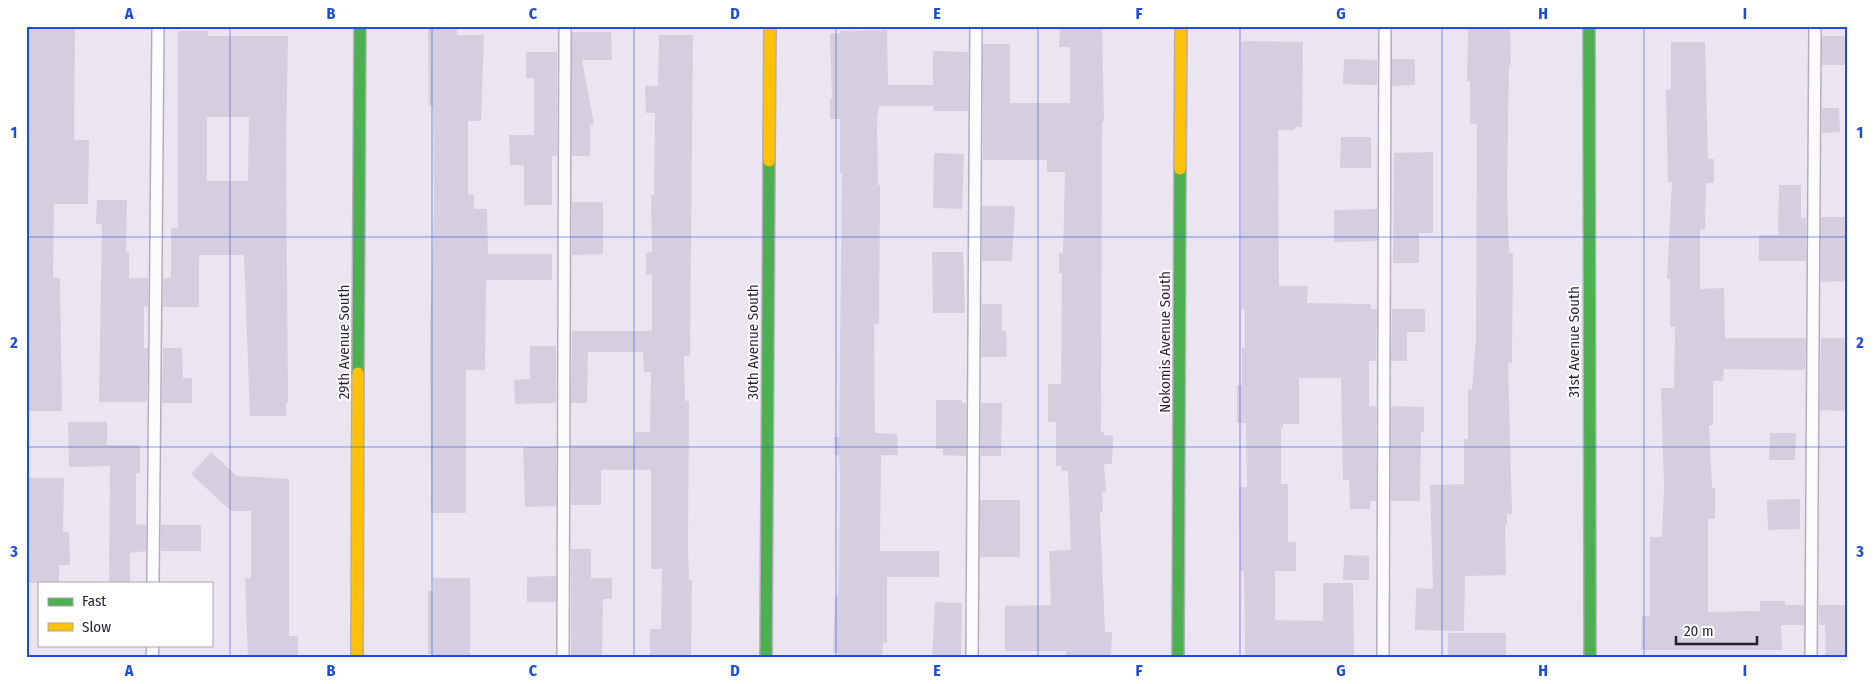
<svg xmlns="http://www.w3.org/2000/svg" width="1874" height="684" font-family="'Fira Sans Condensed',sans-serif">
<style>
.building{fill:#d5cede;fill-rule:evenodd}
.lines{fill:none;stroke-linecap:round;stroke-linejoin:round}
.lane-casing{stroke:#b5adbd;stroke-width:14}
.fast-casing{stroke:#b5adbd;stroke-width:14}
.slow-casing{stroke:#b5adbd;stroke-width:14}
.lane{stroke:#fcfbfd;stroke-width:11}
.fast{stroke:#4caf50;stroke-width:11}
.slow{stroke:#ffc107;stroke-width:11}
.grid{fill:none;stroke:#1d4ed8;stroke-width:1;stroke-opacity:0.55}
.labels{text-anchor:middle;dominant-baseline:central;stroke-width:4;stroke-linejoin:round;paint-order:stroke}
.street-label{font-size:15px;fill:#281d33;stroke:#fff}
.neatline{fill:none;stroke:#1d4ed8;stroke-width:2}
.grid-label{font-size:16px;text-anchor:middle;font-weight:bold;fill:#1d4ed8}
</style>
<rect width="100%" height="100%" fill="#ebe5f1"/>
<g class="building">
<path d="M428,26H457V35H484L481,121H468V195H474V209H487L488,254H552V280H486L485,370H466V513H431L430,328L434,210L433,106H429Z"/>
<path d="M1060,26H1102L1104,121H1102L1101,432H1104V435L1113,436L1112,464H1104L1106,492H1102L1103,512H1100L1105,632H1112L1111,658H1066V651H1005V606L1051,605L1049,551L1071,550L1068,471H1061V466H1056V422H1048V384H1061L1062,273H1059V253H1063L1065,172H1047V160H983V44H1010V103H1070V47H1059Z"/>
<path d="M1468,26H1510L1511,65H1509L1507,190L1509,253H1513L1512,363H1508L1512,514H1507V525H1505L1506,575L1465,576L1464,631L1415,630L1416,588L1433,589L1430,485L1464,484V439H1468V389H1472L1476,339L1477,124H1470V81H1467Z"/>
<path d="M26,28H75L74,140H89L88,204H54L53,278H60L62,411H26Z"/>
<path d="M887,30L888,85H933V51L968,52V111H933V106H879L877,119L878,185H880V197L879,324H874L875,433L897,434L898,455H881L880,551H939V577H887V643H883L882,658H837L838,653H833L835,596H838L839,572L840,474L839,455H835L834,437H839L842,173H840V119H830V99H832L830,34L840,33V31Z"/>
<path d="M178,31H208V36H288L286,152L288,403H286V416H250L244,255H201L199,257V307H163V278H171V228H178ZM207,117H249L248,181H207Z"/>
<path d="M572,32H611L612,60H582L594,124L590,125V156H572Z"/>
<path d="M659,35H693L690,356H684L685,400L689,402L688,549L689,580H692L691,657L650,658V629H661L662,569H651V470H601V505H571V445H635V432H650L651,372H644L643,352H588L587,403H571L572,331H652V275H646V253L652,252L651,195H654L655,113H646L645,86H658Z"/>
<rect x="1822" y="36" width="26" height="29"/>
<path d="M1244,41L1303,42L1302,127H1295V130H1278L1279,286H1308L1307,303L1371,304V309H1377L1376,361H1369V406H1376V501H1370V509H1350L1349,480H1343L1341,378H1299V424H1283V428H1281V484H1288V542H1296V571H1275V620L1323,621V583H1353L1354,658H1246L1245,652L1244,571H1240L1239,487H1247L1246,423H1237V385H1242V348H1245V309H1241V43Z"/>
<path d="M1671,42H1705L1708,159H1714V183H1706L1705,229H1700V289L1724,288L1725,338H1806L1805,370L1724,369L1723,381H1713V425H1709L1712,488H1715V519H1708V612L1760,611V601H1785V605H1804V625H1781L1782,650H1641L1642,616H1650V537H1662L1664,487L1661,388H1674L1675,327H1670V279H1667L1672,182H1668L1666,90L1671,89Z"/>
<path d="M526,52H557V156H552V205H524V165H510L509,135H534V78H526Z"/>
<path d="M1344,59L1377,60V85L1343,84Z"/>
<path d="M1392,59H1415V85L1392,86Z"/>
<path d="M1822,108H1839L1840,132L1822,133Z"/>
<path d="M1341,137H1371V168H1340Z"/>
<path d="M1433,152V233H1419V263H1393L1394,153Z"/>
<path d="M934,153L964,154L962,209L933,208Z"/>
<path d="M1779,185H1801V218H1806V261H1759V235H1778Z"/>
<path d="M97,200H127L126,252H129V278H148V307H144V348H148L147,402H99L102,224H96Z"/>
<path d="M572,202H603V254L572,255Z"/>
<path d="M982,206H1015L1012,261H982Z"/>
<path d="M1377,209V241L1334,242V210Z"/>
<path d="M1821,217H1848V281L1821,282Z"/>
<path d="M932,252H963L965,313H933Z"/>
<path d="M982,304H1002V331H1006L1007,357H981Z"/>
<path d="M1392,309H1425V332H1407V361H1391Z"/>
<path d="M1821,338H1848V411L1820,410Z"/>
<path d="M530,346H556V403L515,404L514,380L530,379Z"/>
<path d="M163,348H182L183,378H192V403H162Z"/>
<path d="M936,400H962V403H966V456L943,455V449H936Z"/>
<path d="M981,403H1002L1001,456H981Z"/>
<path d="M1391,406L1424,407V432H1421L1420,501H1391Z"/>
<path d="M68,422H107V445H140V473H136V524L146,525V551L130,553V583H109L110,466L69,467Z"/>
<path d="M1770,433H1796L1795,460H1769Z"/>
<path d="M523,447H556V506L525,507Z"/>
<path d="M211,452L237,476L289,479V636H298V658H248L245,578H251V511H231L191,474Z"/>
<path d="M26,478H64L63,532H69L70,565H59V583H26Z"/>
<path d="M1800,499V529L1768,530L1767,500Z"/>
<rect x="980" y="500" width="40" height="57"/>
<rect x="161" y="525" width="40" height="26"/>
<path d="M571,549H591V578H612V599H603L602,656H571Z"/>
<path d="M1344,555L1369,556V580H1343Z"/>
<path d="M556,576V602H527V577Z"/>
<path d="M433,578H470V658H432V654H428V591H433Z"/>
<path d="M935,602L962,603L961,657H932Z"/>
<path d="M1819,605H1848V657H1826L1825,625H1819Z"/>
<rect x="1448" y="633" width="58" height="25"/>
</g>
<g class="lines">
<defs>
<g id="lane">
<path d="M153,583L158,26"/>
<path d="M152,658L153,645"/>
<path d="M563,658L565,26"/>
<path d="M972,658L976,26"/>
<path d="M1383,658L1385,26"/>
<path d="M1811,658L1815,26"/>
</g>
<g id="fast">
<path d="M1589,26L1590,658"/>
<path d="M358,373L360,26"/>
<path d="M766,658L769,161"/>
<path d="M1178,658L1180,169"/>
</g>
<g id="slow">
<path d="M769,161L770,26"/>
<path d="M1180,169L1181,26"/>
<path d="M357,658L358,373"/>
</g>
</defs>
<use href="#lane" class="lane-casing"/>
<use href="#fast" class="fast-casing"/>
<use href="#slow" class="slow-casing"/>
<use href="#lane" class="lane"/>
<use href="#fast" class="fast"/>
<use href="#slow" class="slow"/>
</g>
<path class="grid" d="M230,26V658M432,26V658M634,26V658M836,26V658M1038,26V658M1240,26V658M1442,26V658M1644,26V658M26,237H1848M26,447H1848"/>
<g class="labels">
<g class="street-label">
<text transform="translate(344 342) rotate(-90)">29th Avenue South</text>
<text transform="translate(753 342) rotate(-90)">30th Avenue South</text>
<text transform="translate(1165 342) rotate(-90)">Nokomis Avenue South</text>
<text transform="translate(1574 342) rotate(-90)">31st Avenue South</text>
</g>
</g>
<rect width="1874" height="684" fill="none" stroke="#ffffff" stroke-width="55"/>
<rect x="38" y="582" width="175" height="65" fill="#ffffff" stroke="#a9a5ad"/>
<rect x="48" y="598" width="25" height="8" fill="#4caf50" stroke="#a9a5ad"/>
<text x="82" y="606" font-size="15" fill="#281d33">Fast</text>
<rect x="48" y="623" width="25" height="8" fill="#ffc107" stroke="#a9a5ad"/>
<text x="82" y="632" font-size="15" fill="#281d33">Slow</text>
<path d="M1676 636v8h81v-8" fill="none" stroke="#281d33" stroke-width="2.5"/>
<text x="1684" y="636" font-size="15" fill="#281d33" stroke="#ffffff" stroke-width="4" paint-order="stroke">20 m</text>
<rect x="28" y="28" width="1818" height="628" class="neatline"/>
<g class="grid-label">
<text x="129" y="19">A</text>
<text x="331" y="19">B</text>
<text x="533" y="19">C</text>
<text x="735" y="19">D</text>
<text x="937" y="19">E</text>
<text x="1139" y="19">F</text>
<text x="1341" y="19">G</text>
<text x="1543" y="19">H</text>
<text x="1745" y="19">I</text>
<text x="14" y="138">1</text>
<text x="1860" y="138">1</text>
<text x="14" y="348">2</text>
<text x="1860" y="348">2</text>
<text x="14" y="557">3</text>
<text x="1860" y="557">3</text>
<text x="129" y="676">A</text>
<text x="331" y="676">B</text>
<text x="533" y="676">C</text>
<text x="735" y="676">D</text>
<text x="937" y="676">E</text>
<text x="1139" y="676">F</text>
<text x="1341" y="676">G</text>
<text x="1543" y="676">H</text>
<text x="1745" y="676">I</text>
</g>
</svg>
